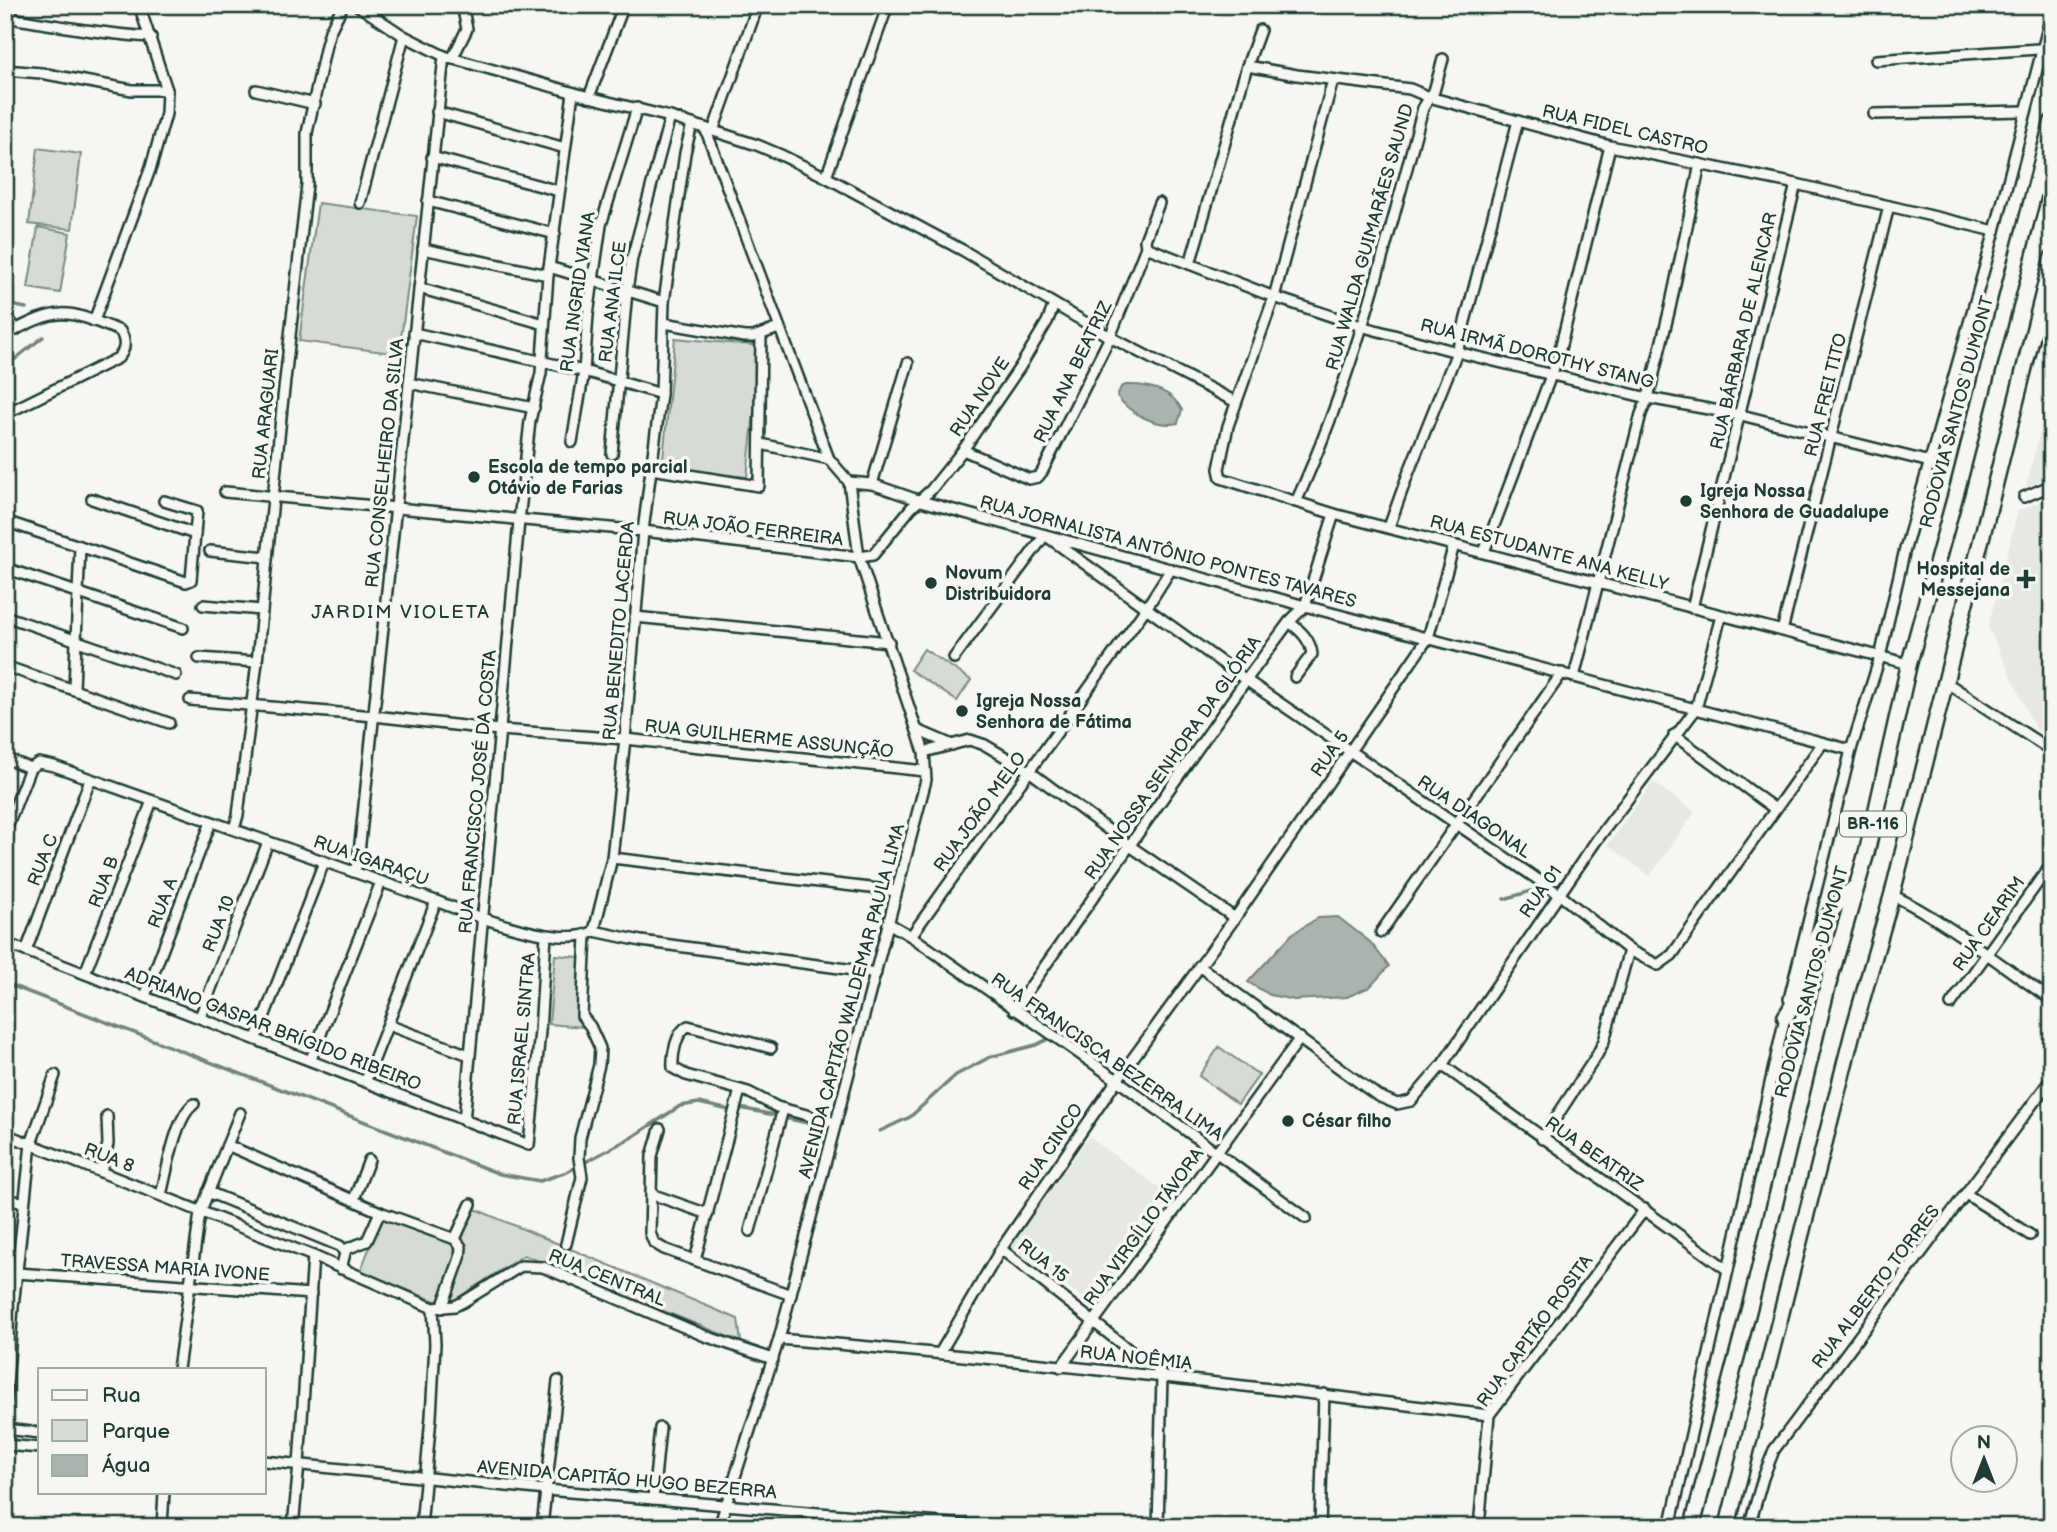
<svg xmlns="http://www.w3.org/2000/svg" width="2057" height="1532" font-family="'Balsamiq Sans',sans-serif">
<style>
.built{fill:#e6e8e4}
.green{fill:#d6dbd6;stroke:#7a8c85;stroke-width:2}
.water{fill:#aab3ae;stroke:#72847d;stroke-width:2}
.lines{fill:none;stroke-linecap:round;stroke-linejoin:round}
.stream{stroke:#72847d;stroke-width:3.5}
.minor-casing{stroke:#1f3d34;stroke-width:14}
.trunk-casing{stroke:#1f3d34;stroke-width:19}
.minor{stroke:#f6f6f2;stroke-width:9}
.trunk{stroke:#f6f6f2;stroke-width:14}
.poi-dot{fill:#1f3d34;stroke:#f6f6f2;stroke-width:2.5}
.labels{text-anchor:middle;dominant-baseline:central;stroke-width:7;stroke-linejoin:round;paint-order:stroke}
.shield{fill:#f6f6f2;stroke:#60746d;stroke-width:2}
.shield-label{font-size:16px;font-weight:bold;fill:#1f3d34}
.street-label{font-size:18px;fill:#1f3d34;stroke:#f6f6f2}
.poi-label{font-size:18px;font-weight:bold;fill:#1f3d34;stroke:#f6f6f2;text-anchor:start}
.neighbourhood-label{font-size:19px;letter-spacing:2px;fill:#1f3d34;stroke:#f6f6f2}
</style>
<rect width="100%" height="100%" fill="#f6f6f2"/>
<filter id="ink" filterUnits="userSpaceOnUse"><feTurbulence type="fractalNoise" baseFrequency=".0143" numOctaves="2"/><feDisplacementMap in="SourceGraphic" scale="14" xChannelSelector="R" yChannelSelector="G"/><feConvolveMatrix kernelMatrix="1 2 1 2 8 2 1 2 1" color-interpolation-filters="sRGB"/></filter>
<g filter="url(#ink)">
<g class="built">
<path d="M2052,383V475L2026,487Z"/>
<path d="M2052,497V739L2035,728L1988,627L2018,511Z"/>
<path d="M1653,782L1695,812L1650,876L1608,845Z"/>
<path d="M1089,1137L1171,1196L1092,1304L1010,1246Z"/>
</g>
<g class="green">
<path d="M38,148L81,154L72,229L29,224Z"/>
<path d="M318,203L417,216L399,354L299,341Z"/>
<path d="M38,227L70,233L60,293L28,288Z"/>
<path d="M675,338L761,346L747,477L662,469Z"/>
<path d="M924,649L971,680L957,701L910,670Z"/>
<path d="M555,955L590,958L583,1027L549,1024Z"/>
<path d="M1219,1047L1259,1075L1238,1104L1199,1076Z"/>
<path d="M475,1209L738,1319L741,1342L524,1255L453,1301H435L360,1272L382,1216L457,1245Z"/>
</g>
<g class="water">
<path d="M1126,385C1148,384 1172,390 1182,410L1178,423C1157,428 1129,413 1117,396L1121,387Z"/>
<path d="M1338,917L1370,942L1389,966L1370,987L1347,997L1294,1000L1270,995L1248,982L1292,934L1318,918Z"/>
</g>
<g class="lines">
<g class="stream">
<path d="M5,304L26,308"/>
<path d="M5,367L43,337"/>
<path d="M1504,899L1535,890"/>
<path d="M5,983L500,1174L540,1181L567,1172L634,1136L680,1106L699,1103L729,1110"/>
<path d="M740,1108L774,1115"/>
<path d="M784,1118L827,1127"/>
<path d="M880,1131L910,1117L956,1075L990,1057L1036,1045L1052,1037"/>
</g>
<defs>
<g id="minor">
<path d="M357,5L404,36L444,56L589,97L670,117L757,145L783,156L826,177L964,251L1110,337L1236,402"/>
<path d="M5,17C54,25 102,34 151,37"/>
<path d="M452,59L467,29L462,5"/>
<path d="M1876,60L2052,48"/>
<path d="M1247,66L1297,75L1410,89L1429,97L1610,146L1796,184L1995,231"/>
<path d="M5,70L41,73L132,90H167"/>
<path d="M1333,80L1274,297L1228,426L1219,469L1221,478L1334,514L1909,664"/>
<path d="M256,90L315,104"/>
<path d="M589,97L624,5"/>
<path d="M437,112L565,148"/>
<path d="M1874,114L2026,111"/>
<path d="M705,128L829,459L849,482L872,484L921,501L1305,606L1851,750"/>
<path d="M713,131L758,5"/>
<path d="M432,157L559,191"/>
<path d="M826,177L888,5"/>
<path d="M428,201L555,234"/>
<path d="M360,203L404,36"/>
<path d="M1146,247L1274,297L1364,327L1457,352L1648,398L1741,415L1930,462"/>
<path d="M423,249L548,275"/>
<path d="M1190,264L1247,66L1260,30"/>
<path d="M549,267L664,302"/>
<path d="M419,288L544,324"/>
<path d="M5,318L10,321L16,330"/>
<path d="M94,321L151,167L166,114L167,90L139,5"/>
<path d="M664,323L744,337H753L779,328"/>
<path d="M414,333L584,371L661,394"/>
<path d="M5,335C59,307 64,308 120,331C126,340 126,350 118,358L5,414"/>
<path d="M409,383L534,408"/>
<path d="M572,442L584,371L588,315L601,225L637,108"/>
<path d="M761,444L829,459"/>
<path d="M963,450L1029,479L1038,477L1042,472L1110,337L1146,247L1145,240L1159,203"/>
<path d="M612,454L627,291L632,258L670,117"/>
<path d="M651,469L759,486L761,335"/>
<path d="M872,484L908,363"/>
<path d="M225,492L643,531L859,557L873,555L911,508L931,490L963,450L1020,367L1047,322L1054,305"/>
<path d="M2024,497L2052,485"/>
<path d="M164,501L197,511L195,534"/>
<path d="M1296,502C1354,376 1387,242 1423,108L1434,91L1443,59"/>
<path d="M5,521L186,582L191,580L195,534L92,499"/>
<path d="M1389,527L1408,474L1457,352L1518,121"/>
<path d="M210,551L267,557"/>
<path d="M1484,552L1558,357L1610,146"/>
<path d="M5,568L183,628"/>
<path d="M203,605L262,610"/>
<path d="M1692,608L1796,184"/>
<path d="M5,616L176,675"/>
<path d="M635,617L889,642"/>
<path d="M1289,622C1301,631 1310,639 1312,654L1295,677"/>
<path d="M1782,631L1889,206"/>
<path d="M199,658L257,662"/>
<path d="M954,658L1045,535L1246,680L1559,894L1629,950L1658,965L1672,955L1822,744"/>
<path d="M5,666L169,723"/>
<path d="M1574,677L1641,414L1648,398L1670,308L1700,164"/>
<path d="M1944,681L2052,751"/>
<path d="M74,689L80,546"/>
<path d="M190,700L374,716L499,730L625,739L925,771"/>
<path d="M917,730L952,745"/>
<path d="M1674,735L1775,809"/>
<path d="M924,752L970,740L985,745L1029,771L1130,846L1235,918"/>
<path d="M5,758L30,768"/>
<path d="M30,768L39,763L54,766L436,901C469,914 562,950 594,931L641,941L876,973"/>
<path d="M234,829L238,815L257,662L282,407L307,185V133L326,45L330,31L343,5"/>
<path d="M5,832L30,768"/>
<path d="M612,858L896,891"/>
<path d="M354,872L358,862L444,56"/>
<path d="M1892,895C1947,921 2001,966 2052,1000"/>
<path d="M888,923L911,936L1117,1080L1306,1218"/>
<path d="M594,931L612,858L625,739L643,531L661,394L664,302L685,153L692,124"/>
<path d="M1381,932L1562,673"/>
<path d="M911,936L1147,607L1171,569"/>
<path d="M5,943L529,1145L540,1031L546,935"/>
<path d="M26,951L90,780"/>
<path d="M1199,966L1378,1096L1397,1104L1411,1101L1442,1065L1596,841L1696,709L1721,616"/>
<path d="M85,973L152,801"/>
<path d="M145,996L211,822"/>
<path d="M1789,999L1851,750L1880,657L1905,549L1995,231L2052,12"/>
<path d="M1951,1004L2052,863"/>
<path d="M1014,1010L1246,680L1289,622L1305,606L1334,514"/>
<path d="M200,1017L268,842"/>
<path d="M388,1025L469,1055"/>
<path d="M256,1038L324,862"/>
<path d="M771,1048L688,1026C676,1032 672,1055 673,1068L686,1075L748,1092L777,1107L836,1123"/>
<path d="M311,1059L381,882"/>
<path d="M1442,1065L1728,1270"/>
<path d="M366,1080L436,901"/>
<path d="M464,1121L519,521L530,421L541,373L548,275L573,93"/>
<path d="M660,1129L652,1156L650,1233L654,1243L664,1249L791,1295"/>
<path d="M5,1134L313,1256L433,1308L455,1306L463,1302L521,1266L543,1267L705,1336L773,1359"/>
<path d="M1542,1139L1597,1055L1604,1041L1629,950"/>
<path d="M227,1145L380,1212L455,1239"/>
<path d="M101,1172L108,1144L107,1116"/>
<path d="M208,1192L340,1246L345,1253L341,1269"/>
<path d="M651,1194L708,1214"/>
<path d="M1966,1194L2030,1235"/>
<path d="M161,1195C167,1172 175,1117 194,1104"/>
<path d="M354,1199L369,1160"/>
<path d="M5,1200L23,1202"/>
<path d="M750,1231L783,1109"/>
<path d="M566,1244L582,1177L579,1158L580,1138L599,1065L600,1048L590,1026L582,1016L586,936"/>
<path d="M1001,1249L1133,1353L1155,1363L1162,1377L1158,1527"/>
<path d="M344,1250L367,1241L380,1212"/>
<path d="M695,1260L740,1090"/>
<path d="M17,1273L311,1294"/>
<path d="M442,1308L460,1258L461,1247L455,1239L471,1204"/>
<path d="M779,1339C1016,1359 1253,1386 1489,1415"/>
<path d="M940,1353L1001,1249L1117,1080L1235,918L1428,638L1454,545"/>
<path d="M1061,1367L1300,1038"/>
<path d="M178,1369L200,1213L240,1113"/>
<path d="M5,1411L13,1307L31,1144L55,1075"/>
<path d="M5,1429L40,1433"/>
<path d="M5,1445L40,1448"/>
<path d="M264,1461L546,1490L988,1527"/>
<path d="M653,1499L660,1428"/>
<path d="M162,1527L164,1492"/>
<path d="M293,1527L299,1464L313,1256"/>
<path d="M421,1527L431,1417L435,1344L433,1308"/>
<path d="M542,1527L558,1381"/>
<path d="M719,1527L779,1339L926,780L924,752L859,557L849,482"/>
<path d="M841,1527L843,1515"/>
<path d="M1320,1527L1324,1394"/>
<path d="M1479,1527L1489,1415L1645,1209"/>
<path d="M1670,1527L1786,1013"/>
<path d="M1749,1527L1763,1478L1774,1450L2052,1078"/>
</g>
<g id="trunk">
<path d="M1785,1017C1803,992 1804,966 1815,940C1824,919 1838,901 1855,887"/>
<path d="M1692,1527L1754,1290L1827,989L1867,851L1909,664L1958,486L2052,122"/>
<path d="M1727,1527L1853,1031L1892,895L2052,258"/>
</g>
</defs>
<use href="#minor" class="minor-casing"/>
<use href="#trunk" class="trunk-casing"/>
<use href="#minor" class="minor"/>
<use href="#trunk" class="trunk"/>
</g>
</g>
<g class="poi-dot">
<circle cx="474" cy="477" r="7"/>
<circle cx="1686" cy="501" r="7"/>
<path d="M2022.5 568.5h7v7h7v7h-7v7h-7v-7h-7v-7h7z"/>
<circle cx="931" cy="583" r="7"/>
<circle cx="962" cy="711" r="7"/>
<circle cx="1288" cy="1121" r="7"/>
</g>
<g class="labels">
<rect class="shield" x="1840" y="811.5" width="66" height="25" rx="5"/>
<g class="shield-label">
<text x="1873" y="824">BR-116</text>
</g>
<g class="street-label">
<text transform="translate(1625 130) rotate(13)">RUA FIDEL CASTRO</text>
<text transform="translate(1370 237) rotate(-74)">RUA WALDA GUIMARÃES SAUND</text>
<text transform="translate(578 292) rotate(-82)">RUA INGRID VIANA</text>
<text transform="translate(613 302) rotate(-83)">RUA ANA ILCE</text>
<text transform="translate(1744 331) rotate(-77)">RUA BÁRBARA DE ALENCAR</text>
<text transform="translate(1537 354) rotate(14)">RUA IRMÃ DOROTHY STANG</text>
<text transform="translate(1073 372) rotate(-64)">RUA ANA BEATRIZ</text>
<text transform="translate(1826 395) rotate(-76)">RUA FREI TITO</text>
<text transform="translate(980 397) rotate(-56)">RUA NOVE</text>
<text transform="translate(1957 412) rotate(-75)">RODOVIA SANTOS DUMONT</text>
<text transform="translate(266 414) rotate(-84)">RUA ARAGUARI</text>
<text transform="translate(385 463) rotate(-84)">RUA CONSELHEIRO DA SILVA</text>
<text transform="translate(753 529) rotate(7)">RUA JOÃO FERREIRA</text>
<text transform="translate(1168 552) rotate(15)">RUA JORNALISTA ANTÔNIO PONTES TAVARES</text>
<text transform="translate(1549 553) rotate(15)">RUA ESTUDANTE ANA KELLY</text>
<text transform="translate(619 631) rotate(-85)">RUA BENEDITO LACERDA</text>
<text transform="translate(769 739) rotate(6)">RUA GUILHERME ASSUNÇÃO</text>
<text transform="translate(1330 754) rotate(-55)">RUA 5</text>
<text transform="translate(1173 758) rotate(-55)">RUA NOSSA SENHORA DA GLÓRIA</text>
<text transform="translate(478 792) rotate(-85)">RUA FRANCISCO JOSÉ DA COSTA</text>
<text transform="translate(980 812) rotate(-54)">RUA JOÃO MELO</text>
<text transform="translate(1474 817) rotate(34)">RUA DIAGONAL</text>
<text transform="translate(43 860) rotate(-69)">RUA C</text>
<text transform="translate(371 861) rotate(19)">RUA IGARAÇU</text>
<text transform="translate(104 882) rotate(-69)">RUA B</text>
<text transform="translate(1541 892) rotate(-55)">RUA 01</text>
<text transform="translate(163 903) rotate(-69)">RUA A</text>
<text transform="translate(219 924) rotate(-69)">RUA 10</text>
<text transform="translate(1989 924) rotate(-55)">RUA CEARIM</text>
<text transform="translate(1812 982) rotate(-75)">RODOVIA SANTOS DUMONT</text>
<text transform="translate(852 1001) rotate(-75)">AVENIDA CAPITÃO WALDEMAR PAULA LIMA</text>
<text transform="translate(273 1029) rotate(21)">ADRIANO GASPAR BRÍGIDO RIBEIRO</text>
<text transform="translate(522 1039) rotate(-85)">RUA ISRAEL SINTRA</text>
<text transform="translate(1107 1057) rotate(35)">RUA FRANCISCA BEZERRA LIMA</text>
<text transform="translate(1051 1147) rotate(-56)">RUA CINCO</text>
<text transform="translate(1594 1154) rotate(35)">RUA BEATRIZ</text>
<text transform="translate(109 1158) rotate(21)">RUA 8</text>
<text transform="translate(1144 1227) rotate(-54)">RUA VIRGÍLIO TÁVORA</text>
<text transform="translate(1043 1261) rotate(38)">RUA 15</text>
<text transform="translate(165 1268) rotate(4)">TRAVESSA MARIA IVONE</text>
<text transform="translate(607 1278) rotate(22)">RUA CENTRAL</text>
<text transform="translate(1876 1287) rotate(-53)">RUA ALBERTO TORRES</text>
<text transform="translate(1535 1331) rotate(-54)">RUA CAPITÃO ROSITA</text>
<text transform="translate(1136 1358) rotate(6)">RUA NOÊMIA</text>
<text transform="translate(627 1480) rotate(5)">AVENIDA CAPITÃO HUGO BEZERRA</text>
</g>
<g class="poi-label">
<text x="488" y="467">Escola de tempo parcial<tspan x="488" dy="21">Otávio de Farias</tspan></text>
<text x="1700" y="491">Igreja Nossa<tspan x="1700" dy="21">Senhora de Guadalupe</tspan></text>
<text x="2010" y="569" text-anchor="end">Hospital de<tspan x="2010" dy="21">Messejana</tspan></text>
<text x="945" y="573">Novum<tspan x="945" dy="21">Distribuidora</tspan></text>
<text x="976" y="701">Igreja Nossa<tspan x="976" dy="21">Senhora de Fátima</tspan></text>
<text x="1302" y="1121">César filho</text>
</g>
<g class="neighbourhood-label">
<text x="401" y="612">JARDIM VIOLETA</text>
</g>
</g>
<rect width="2057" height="1532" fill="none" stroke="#f6f6f2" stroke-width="28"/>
<rect x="14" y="14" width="2029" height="1504" fill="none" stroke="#1f3d34" stroke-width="2.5" filter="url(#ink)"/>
<rect x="38" y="1368" width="228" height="126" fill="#f6f6f2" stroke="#a0aca6" stroke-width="2"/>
<rect x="52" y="1390" width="35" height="10" fill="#f6f6f2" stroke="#a0aca6" stroke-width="2"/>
<text x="102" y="1402" font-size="21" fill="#1f3d34">Rua</text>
<rect x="52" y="1420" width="35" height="21" fill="#d6dbd6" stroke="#a0aca6" stroke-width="2"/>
<text x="102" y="1438" font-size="21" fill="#1f3d34">Parque</text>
<rect x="52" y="1455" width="35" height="21" fill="#aab3ae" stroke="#a0aca6" stroke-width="2"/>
<text x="102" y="1472" font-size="21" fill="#1f3d34">Água</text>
<g transform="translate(1984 1459)"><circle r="33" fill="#f6f6f2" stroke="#a0aca6" stroke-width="2"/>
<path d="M0-5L12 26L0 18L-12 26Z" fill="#1f3d34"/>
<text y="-10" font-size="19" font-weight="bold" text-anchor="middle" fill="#1f3d34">N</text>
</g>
</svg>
